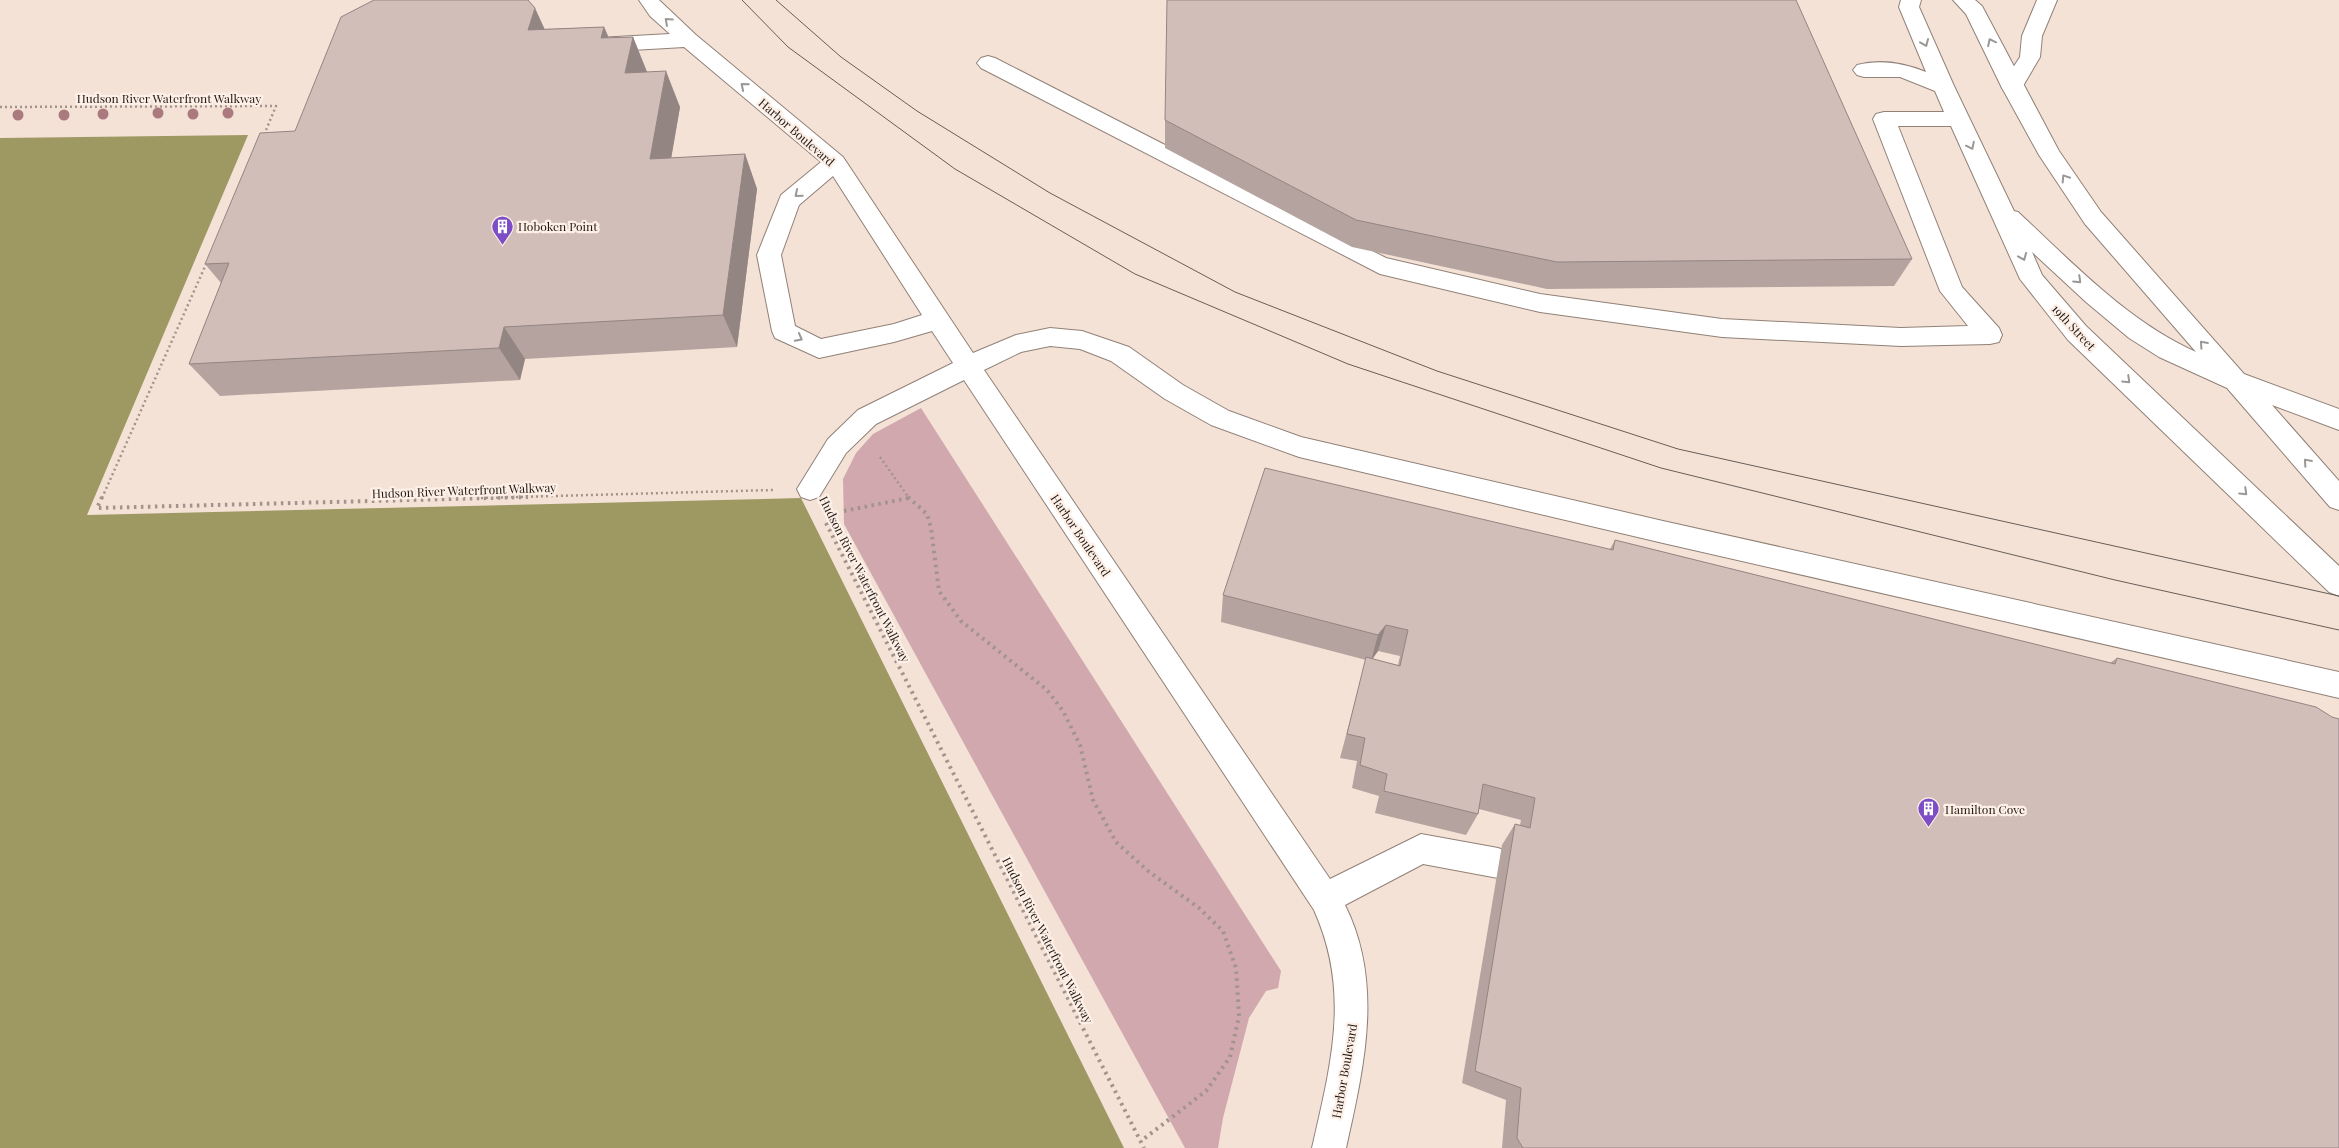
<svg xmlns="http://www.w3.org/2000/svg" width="2339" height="1148" font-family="'Playfair Display',serif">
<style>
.green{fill:#d1a8ad}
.water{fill:#9e9963}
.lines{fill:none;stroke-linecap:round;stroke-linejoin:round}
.minor-casing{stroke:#918177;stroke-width:2}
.major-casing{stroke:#918177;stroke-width:2}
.path-far1{stroke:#a2948c;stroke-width:2.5;stroke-dasharray:2 3;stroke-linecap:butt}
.path{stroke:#a2948c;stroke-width:4;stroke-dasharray:2.5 4.5;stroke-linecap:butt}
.minor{fill:#fff;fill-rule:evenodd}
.major{fill:#fff;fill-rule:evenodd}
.tram{stroke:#685e58;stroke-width:1}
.tree{fill:#aa7a7e}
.wall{fill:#b5a39f;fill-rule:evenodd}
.shaded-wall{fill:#938582}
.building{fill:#d2beb9;stroke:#938582}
.oneway{stroke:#9a9896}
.labels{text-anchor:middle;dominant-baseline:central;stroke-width:4.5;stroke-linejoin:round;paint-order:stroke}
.street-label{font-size:12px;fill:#1f1915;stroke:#fef0e7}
.poi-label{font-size:12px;fill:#1f1915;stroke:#fef0e7;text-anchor:start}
</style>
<rect width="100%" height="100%" fill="#f4e2d7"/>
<path class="green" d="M921,408L1281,971L1278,988L1266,991L1249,1018L1223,1118L1218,1148H1185L844,524L843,479L856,453L873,434Z"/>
<path class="water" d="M248,135L87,515L801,498L1124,1148H0V138Z"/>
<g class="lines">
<defs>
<g id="minor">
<path d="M639,0H659L696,35L843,157L973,353L1016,335L1050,328L1082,331L1129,347L1183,385L1229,411L1301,437L1663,521L2339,672V698L1663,543L1299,457L1211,425L1165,399L1111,361L1080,349L1050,346L1021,352L984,370L1330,879L1421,834L1498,848L1509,852L1514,863L1509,874L1498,878L1423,864L1345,905C1384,983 1364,1067 1346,1148H1312C1331,1064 1351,992 1314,910L964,380L876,424L846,453L819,497L810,500L801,497L797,489L828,439L858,410L953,363L932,331L894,342L819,358L775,338L772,331L757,255L781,195L821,162L684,47L598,52L591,50L588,45L591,40L598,38L670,34L650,16ZM833,176L922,315L894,324L821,339L795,326L781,255L799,205Z"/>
<path d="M1901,0H1921L1919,7L1954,86L2014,211L2018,212C2073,263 2127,321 2196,352L2085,224L2039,155L2001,86L1966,14L1953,0H1975L1982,6L2059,151L2101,212L2244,374L2339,409V430L2272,405L2339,481V510L2330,507L2227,388L2159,357L2129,338L2086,302L2032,252L2042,275L2086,326L2339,566V596L2329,592L2068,340L2020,279L1951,126H1898L1962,287L1999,328L2002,335L1999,342L1990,344L1901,346L1722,337L1540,312L1380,274L981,68L977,63L981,58L988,56L995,58L1386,258L1540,294L1722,319L1901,328L1968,326L1940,291L1873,119L1876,114L1884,112H1944L1935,91L1900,77H1864L1857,75L1853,70L1857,65C1880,59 1904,63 1926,72L1899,7Z"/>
</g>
<path id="major" d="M2037,0H2057L2042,36L2040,57L2020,91L2012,93L2004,91L2001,86L2020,57L2022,36Z"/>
</defs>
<use href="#minor" class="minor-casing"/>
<use href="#major" class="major-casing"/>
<g class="path-far1">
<path d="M0,107L276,106L264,135"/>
<path d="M880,457L909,498"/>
<path d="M102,498L207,262"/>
<path d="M481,498L773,490"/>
</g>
<g class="path">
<path d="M102,497L97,508L528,497"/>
<path d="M908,497L927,514L931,528L939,591L961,621L1047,690L1063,711L1080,745L1093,800L1116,842L1148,871L1199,908L1223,931L1236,968L1239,1016L1230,1057L1206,1091L1141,1141"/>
<path d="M844,511L909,498"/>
<path d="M826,523L1144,1148"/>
</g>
<use href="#minor" class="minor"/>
<use href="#major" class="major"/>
<g class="tram">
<path d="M742,0L788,47L955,169L1135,274L1348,364L1661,468L2115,580L2339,630"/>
<path d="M776,0L841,57L917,111L1050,193L1235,292L1437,371L1678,449L2339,596"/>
</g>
</g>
<g class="tree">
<circle cx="158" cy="113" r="5.5"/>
<circle cx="228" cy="113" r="5.5"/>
<circle cx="103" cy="114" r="5.5"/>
<circle cx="193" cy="114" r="5.5"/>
<circle cx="18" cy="115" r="5.5"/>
<circle cx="64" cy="115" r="5.5"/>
</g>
<g class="wall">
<path d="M604,27L609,38L633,37L647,72L680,107L671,158L745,154L757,189L737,347L525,359L520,380L220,396L189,364L221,283L205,264L295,131L545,29Z"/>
<path d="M1165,120L1912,259L1894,286L1547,289L1352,247L1165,148Z"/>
<path d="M1615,540L2110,663L2117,658L2339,1148H1502L1506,1100L1462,1083L1502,845L1515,824L1520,825L1521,820L1479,809L1478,814L1466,835L1375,813L1379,796L1352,788L1357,761L1340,758L1366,660L1221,622L1223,595L1610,549ZM1378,651L1400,656L1398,665L1372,659Z"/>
</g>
<g class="shaded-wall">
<path d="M535,8L551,43L528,30Z"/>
<path d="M604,27L619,62L601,38Z"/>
<path d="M633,37L647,72L625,73Z"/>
<path d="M666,71L680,107L665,194L650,159Z"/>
<path d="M745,154L757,189L737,347L723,315Z"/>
<path d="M504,327L525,359L520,380L499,348Z"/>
<path d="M1386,625L1378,651L1371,661L1378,635Z"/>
</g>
<g class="building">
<path d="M374,0H528L535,8L528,30L604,27L601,38L633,37L625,73L666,71L650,159L745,154L723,315L504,327L499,348L189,364L229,263L205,264L260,133L295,131L341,17Z"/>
<path d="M1167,0H1796L1912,259L1557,262L1356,220L1165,120Z"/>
<path d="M1265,468L1613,550L1615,540L2115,664L2117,658L2316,707L2332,717L2339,719V1148H1523L1517,1138L1521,1088L1475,1071L1515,824L1530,828L1535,798L1483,784L1478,814L1384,791L1387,774L1360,765L1365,738L1347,734L1366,657L1400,666L1408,630L1386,625L1378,635L1223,595Z"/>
</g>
<defs><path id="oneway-chevron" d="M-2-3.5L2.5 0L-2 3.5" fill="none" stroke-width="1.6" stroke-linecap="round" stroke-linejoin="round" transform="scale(1.25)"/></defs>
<g class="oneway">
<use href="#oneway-chevron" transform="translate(668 21) rotate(-138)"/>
<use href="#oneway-chevron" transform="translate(1991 42) rotate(-116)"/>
<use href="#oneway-chevron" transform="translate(1925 43) rotate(67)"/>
<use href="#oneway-chevron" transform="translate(744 86) rotate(-140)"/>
<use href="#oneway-chevron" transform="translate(1971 146) rotate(64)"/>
<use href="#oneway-chevron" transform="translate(2065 178) rotate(-123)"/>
<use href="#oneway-chevron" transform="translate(798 194) rotate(140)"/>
<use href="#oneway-chevron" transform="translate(2023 257) rotate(67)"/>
<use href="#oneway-chevron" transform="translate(2078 280) rotate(44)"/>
<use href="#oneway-chevron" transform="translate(799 338) rotate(28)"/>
<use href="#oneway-chevron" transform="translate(2203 344) rotate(-132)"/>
<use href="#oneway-chevron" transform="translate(2127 380) rotate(44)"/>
<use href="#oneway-chevron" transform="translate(2307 462) rotate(-131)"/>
<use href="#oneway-chevron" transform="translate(2244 492) rotate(44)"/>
</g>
<defs>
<symbol id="building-pin" viewBox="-11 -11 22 30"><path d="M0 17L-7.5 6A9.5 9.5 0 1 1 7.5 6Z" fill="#7d4dc5" stroke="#fef0e7"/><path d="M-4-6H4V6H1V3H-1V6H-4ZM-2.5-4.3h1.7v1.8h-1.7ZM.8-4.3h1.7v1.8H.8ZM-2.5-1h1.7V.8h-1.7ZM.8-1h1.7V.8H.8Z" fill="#fff"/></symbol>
</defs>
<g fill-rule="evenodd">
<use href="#building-pin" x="490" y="214" width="25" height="34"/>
<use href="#building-pin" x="1916" y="796" width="25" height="34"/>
</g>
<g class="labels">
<g class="street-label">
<text x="169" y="98">Hudson River Waterfront Walkway</text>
<text transform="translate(797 132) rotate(41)">Harbor Boulevard</text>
<text transform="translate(2074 327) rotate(47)">19th Street</text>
<text transform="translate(464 490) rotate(-2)">Hudson River Waterfront Walkway</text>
<text transform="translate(1081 535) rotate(56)">Harbor Boulevard</text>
<text transform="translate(865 579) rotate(63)">Hudson River Waterfront Walkway</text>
<text transform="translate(1048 940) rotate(63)">Hudson River Waterfront Walkway</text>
<text transform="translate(1344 1071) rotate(-80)">Harbor Boulevard</text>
</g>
<g class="poi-label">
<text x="518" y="226">Hoboken Point</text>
<text x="1945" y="809">Hamilton Cove</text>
</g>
</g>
</svg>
